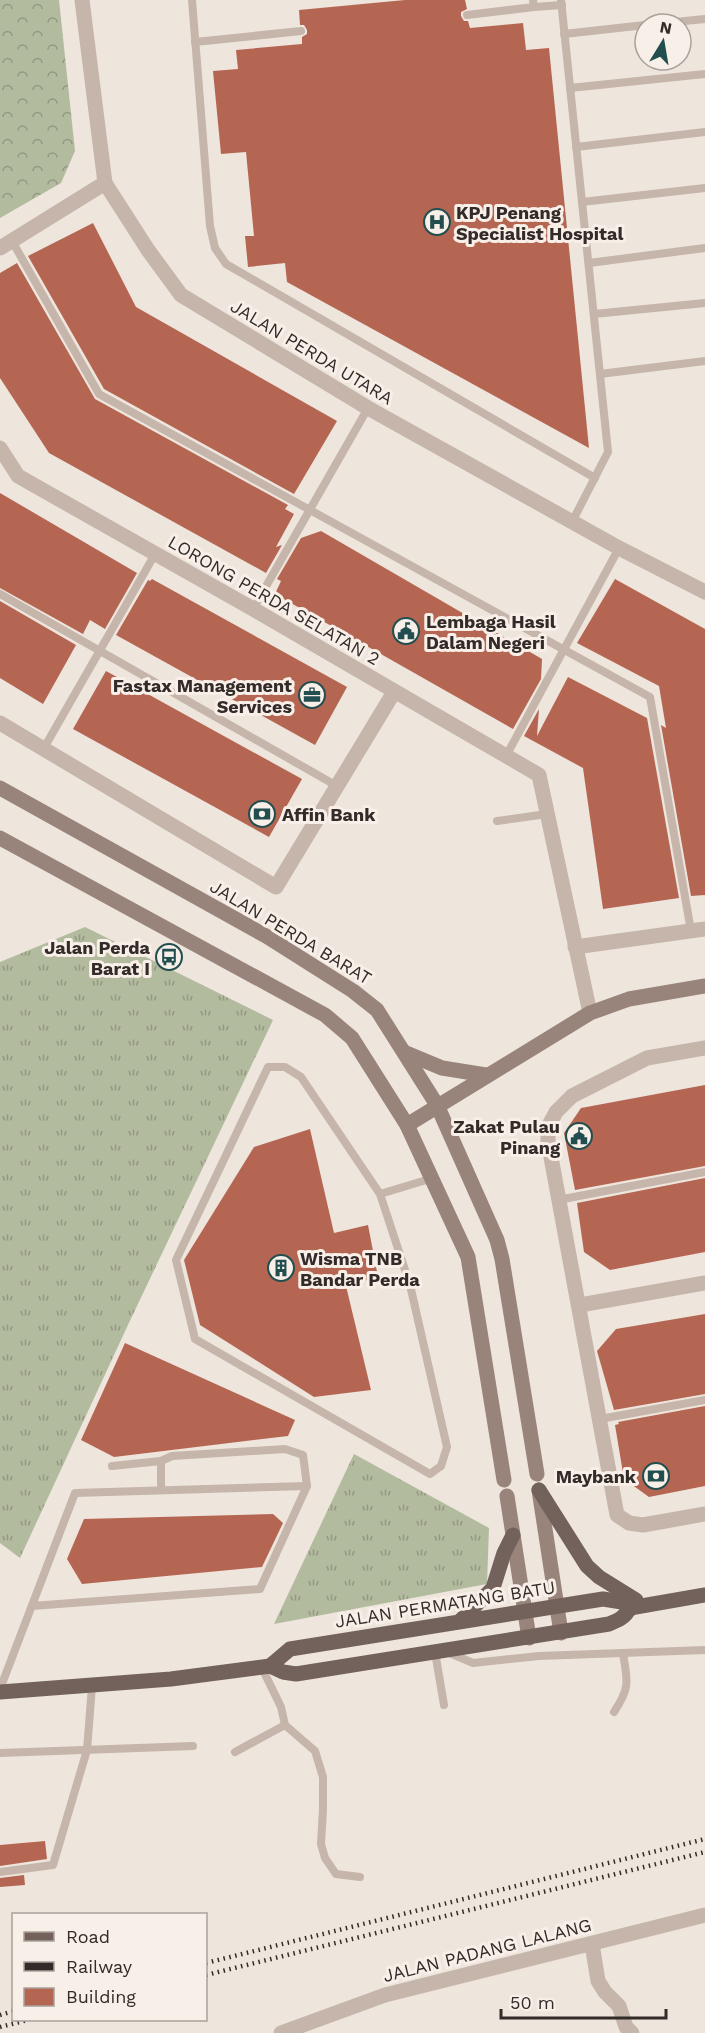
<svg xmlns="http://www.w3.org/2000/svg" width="705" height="2033" font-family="'Work Sans',sans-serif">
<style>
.grass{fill:url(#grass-tufts)}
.forest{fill:url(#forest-crowns)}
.building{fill:#b56653}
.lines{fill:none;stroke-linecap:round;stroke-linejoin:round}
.lane{stroke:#c5b5aa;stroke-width:8}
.street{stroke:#c5b5aa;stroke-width:15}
.secondary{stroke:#98847b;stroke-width:15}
.primary{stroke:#73625b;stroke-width:15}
.rail{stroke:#332b28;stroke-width:4.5;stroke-dasharray:1.5 4.5;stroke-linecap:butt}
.labels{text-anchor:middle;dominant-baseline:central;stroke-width:6;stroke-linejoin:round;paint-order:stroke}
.poi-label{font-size:18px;font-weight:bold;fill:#332b28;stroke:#f7efe8;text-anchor:start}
.street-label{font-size:18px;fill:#332b28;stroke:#f7efe8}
</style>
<defs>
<pattern id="grass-tufts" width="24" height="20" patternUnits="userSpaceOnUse" patternTransform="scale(1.5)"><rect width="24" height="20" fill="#b3bb9e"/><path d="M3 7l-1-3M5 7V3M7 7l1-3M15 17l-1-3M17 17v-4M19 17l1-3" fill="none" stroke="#929881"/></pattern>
<pattern id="forest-crowns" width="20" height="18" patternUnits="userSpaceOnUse" patternTransform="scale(1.5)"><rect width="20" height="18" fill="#b3bb9e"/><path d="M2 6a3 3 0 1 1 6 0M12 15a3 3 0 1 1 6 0" fill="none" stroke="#929881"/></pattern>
</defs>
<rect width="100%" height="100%" fill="#eee5dc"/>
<g class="grass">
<path d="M85,927L273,1020L127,1327L20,1558L0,1543V962Z"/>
<path d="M354,1454L489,1528L487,1584L274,1624Z"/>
</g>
<path class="forest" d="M0,0H59L75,151L61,183L0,218Z"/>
<g class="building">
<path d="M405,0H465L467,9L461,12V16L464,21H468L470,28L523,23L526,50L549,48L589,448L287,282L285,263L248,267L245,236H254L246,152L221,154L213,71L238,69L236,50L302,44V37L307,34V30L304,25H300L299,10Z"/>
<path d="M93,223L136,307L337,421L294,494L104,389L28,256Z"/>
<path d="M17,263L95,399L288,505L285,509L294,514L276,547L282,545L266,573L49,453L0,378V273Z"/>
<path d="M0,493L137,573L105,629L90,620L83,634L0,588Z"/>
<path d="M321,531L542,659L541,679L513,729L275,594L281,581L277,579L301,538Z"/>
<path d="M152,579L347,687L315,745L116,635L148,580L150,581Z"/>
<path d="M615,579L705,629V895L691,896L661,725L666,728L659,686L577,643Z"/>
<path d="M0,601L76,645L43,704L0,678Z"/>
<path d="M106,671L302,779L269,837L73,729Z"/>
<path d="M568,677L647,718L679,898L603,909L583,768L524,736L539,709L537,736Z"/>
<path d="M705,1085V1166L575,1190L564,1133L581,1108Z"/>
<path d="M310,1129L334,1233L368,1225L378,1277L346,1286L371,1390L314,1397L200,1325L184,1260L254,1147Z"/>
<path d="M705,1178V1252L610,1270L584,1252L577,1203Z"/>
<path d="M705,1314V1394L614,1410L597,1351L616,1329Z"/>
<path d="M125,1343L295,1420L288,1436L114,1457L81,1440Z"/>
<path d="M705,1406V1486L649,1497L624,1479L615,1425L619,1424L618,1422Z"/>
<path d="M273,1514L283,1523L262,1567L82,1584L67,1559L84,1519Z"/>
<path d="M45,1841L47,1859L0,1866V1845Z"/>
<path d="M24,1875L25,1885L0,1887V1878Z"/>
</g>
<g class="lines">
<g class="lane">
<path d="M192,0L210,226L215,248L226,264L595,478"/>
<path d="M561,0L608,452L572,522"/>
<path d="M534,7L562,5"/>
<path d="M467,15L534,7L533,0"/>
<path d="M655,24L705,19"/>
<path d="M564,34L645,25"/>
<path d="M195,42L301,31"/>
<path d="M570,88L705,74"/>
<path d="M576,147L705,132"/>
<path d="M582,202L705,188"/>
<path d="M12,241L99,394L650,697L691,931"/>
<path d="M589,263L705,248"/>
<path d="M594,314L705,303"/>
<path d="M600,374L705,361"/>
<path d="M0,594L337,786"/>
<path d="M253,609L368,408"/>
<path d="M44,748L155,554"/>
<path d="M506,756L619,548"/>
<path d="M497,821L547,814"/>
<path d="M380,1194L410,1285L447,1447L441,1466L430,1474L195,1339L176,1260L268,1067H285L301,1077L380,1194L433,1178"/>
<path d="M558,1200L705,1172"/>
<path d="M600,1419L705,1400"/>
<path d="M112,1466L161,1461"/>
<path d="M161,1490V1461L172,1456L285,1449L303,1455L307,1486"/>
<path d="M435,1652L444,1705"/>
<path d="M447,1652L473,1663L539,1656L705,1650"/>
<path d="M262,1668L281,1707L285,1725L315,1751L323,1777V1809L321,1844L325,1858L336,1874L360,1877"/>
<path d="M0,1689L75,1493L307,1486L260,1589L32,1606"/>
<path d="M614,1712C630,1688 628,1682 623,1654"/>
<path d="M235,1752L285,1725"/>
<path d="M0,1753L193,1746"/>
<path d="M0,1872L53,1865L87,1750L92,1686"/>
</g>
<g class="street">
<path d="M82,0L105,183L148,250L181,295L368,408L619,548L705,592"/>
<path d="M0,248L105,183"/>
<path d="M0,448L18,476L253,609L539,775L590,1013"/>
<path d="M0,723L276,887L394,692"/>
<path d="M575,947L705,929"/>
<path d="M705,1048L647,1058L572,1096L556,1112L548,1127V1141L617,1515L629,1523L643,1525L705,1514"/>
<path d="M580,1305L705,1283"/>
<path d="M592,1944L598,1981L605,1992L619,2006L626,2027L632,2033"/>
<path d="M281,2033L385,1995L705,1915"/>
</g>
<g class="secondary">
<path d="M0,788L266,936L353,991L377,1010L437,1105L497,1240L502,1259L537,1474"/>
<path d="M0,838L325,1015L352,1038L407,1125L468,1257L504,1480"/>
<path d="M406,1053L442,1068L486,1075"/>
<path d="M407,1125L590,1013L629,999L705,986"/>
<path d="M539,1490L561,1633"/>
<path d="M507,1496L529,1638"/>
</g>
<g class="primary">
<path d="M539,1490L587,1566L599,1577L636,1600"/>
<path d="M460,1621L493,1588L504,1553L513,1535"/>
<path d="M270,1666L290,1649L603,1599L622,1602L630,1608L705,1595"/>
<path d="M0,1692L171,1679L270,1666L283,1672L296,1674L609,1624C619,1620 625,1617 630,1608"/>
</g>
<g class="rail">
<path d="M206,1963L705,1839"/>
<path d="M206,1975L705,1852"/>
<path d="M0,2015L14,2011"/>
<path d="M0,2027L28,2020"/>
</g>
</g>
<defs>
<symbol id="hospital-ring" viewBox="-11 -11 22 22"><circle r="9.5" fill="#f7efe8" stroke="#234e4f" stroke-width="1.5"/><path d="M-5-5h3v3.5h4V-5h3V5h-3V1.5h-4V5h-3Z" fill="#234e4f"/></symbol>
<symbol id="civic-ring" viewBox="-11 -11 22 22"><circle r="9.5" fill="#f7efe8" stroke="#234e4f" stroke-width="1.5"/><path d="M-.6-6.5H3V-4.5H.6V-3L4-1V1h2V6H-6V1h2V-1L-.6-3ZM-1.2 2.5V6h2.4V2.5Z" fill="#234e4f"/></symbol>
<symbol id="office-ring" viewBox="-11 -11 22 22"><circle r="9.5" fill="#f7efe8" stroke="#234e4f" stroke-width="1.5"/><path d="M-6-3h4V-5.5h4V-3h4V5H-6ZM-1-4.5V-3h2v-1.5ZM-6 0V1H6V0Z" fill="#234e4f"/></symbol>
<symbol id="bank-ring" viewBox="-11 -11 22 22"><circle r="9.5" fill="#f7efe8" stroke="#234e4f" stroke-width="1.5"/><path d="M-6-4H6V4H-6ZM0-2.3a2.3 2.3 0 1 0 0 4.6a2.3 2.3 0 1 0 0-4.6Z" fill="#234e4f"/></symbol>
<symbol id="bus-ring" viewBox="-11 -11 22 22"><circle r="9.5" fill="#f7efe8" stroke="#234e4f" stroke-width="1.5"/><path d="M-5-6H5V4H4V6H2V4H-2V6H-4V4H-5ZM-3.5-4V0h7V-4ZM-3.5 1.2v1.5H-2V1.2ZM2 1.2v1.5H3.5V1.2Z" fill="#234e4f"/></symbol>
<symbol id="building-ring" viewBox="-11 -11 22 22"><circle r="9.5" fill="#f7efe8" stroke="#234e4f" stroke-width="1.5"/><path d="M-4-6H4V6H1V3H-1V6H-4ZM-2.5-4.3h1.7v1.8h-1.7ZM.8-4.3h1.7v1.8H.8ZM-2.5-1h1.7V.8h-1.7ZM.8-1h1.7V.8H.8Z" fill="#234e4f"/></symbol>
</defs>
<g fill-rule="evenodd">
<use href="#hospital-ring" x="422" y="207" width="30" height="30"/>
<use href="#civic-ring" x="391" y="616" width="30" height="30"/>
<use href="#office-ring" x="297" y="680" width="30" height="30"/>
<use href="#bank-ring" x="247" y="799" width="30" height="30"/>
<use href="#bus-ring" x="154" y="942" width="30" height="30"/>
<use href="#civic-ring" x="564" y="1121" width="30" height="30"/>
<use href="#building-ring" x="266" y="1253" width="30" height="30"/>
<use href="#bank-ring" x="641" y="1461" width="30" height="30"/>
</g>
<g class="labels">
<g class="poi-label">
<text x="456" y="212">KPJ Penang<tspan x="456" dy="21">Specialist Hospital</tspan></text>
<text x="426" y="621">Lembaga Hasil<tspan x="426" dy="21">Dalam Negeri</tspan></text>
<text x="292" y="685" text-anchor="end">Fastax Management<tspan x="292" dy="21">Services</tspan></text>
<text x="282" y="814">Affin Bank</text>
<text x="150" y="947" text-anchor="end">Jalan Perda<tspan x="150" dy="21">Barat I</tspan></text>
<text x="560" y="1126" text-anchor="end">Zakat Pulau<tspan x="560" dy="21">Pinang</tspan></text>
<text x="300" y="1258">Wisma TNB<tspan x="300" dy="21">Bandar Perda</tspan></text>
<text x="636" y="1476" text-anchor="end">Maybank</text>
</g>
<g class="street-label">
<text transform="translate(312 352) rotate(31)">JALAN PERDA UTARA</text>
<text transform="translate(274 600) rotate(30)">LORONG PERDA SELATAN 2</text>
<text transform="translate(291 932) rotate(31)">JALAN PERDA BARAT</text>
<text transform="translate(445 1604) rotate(-9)">JALAN PERMATANG BATU</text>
<text transform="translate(487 1950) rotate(-14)">JALAN PADANG LALANG</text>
</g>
</g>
<rect x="12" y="1913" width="195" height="108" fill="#f7efe8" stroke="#a9a19b" stroke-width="1.5"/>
<rect x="24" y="1932" width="30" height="9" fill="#73625b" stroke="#a9a19b" stroke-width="1.5"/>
<text x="66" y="1943" font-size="18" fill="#332b28">Road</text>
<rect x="24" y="1962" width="30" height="9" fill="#332b28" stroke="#a9a19b" stroke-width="1.5"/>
<text x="66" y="1973" font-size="18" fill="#332b28">Railway</text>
<rect x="24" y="1988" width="30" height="18" fill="#b56653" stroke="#a9a19b" stroke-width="1.5"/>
<text x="66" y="2003" font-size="18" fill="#332b28">Building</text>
<g transform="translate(663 42) rotate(11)"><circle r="28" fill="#f7efe8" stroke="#a9a19b" stroke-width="1.5"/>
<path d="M0-4.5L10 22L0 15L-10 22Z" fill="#234e4f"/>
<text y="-9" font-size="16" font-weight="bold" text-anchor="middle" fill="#332b28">N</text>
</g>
<path d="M501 2009v9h165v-9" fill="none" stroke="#332b28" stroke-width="3"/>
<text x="510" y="2009" font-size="18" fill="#332b28" stroke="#f7efe8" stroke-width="4.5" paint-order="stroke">50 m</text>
</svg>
